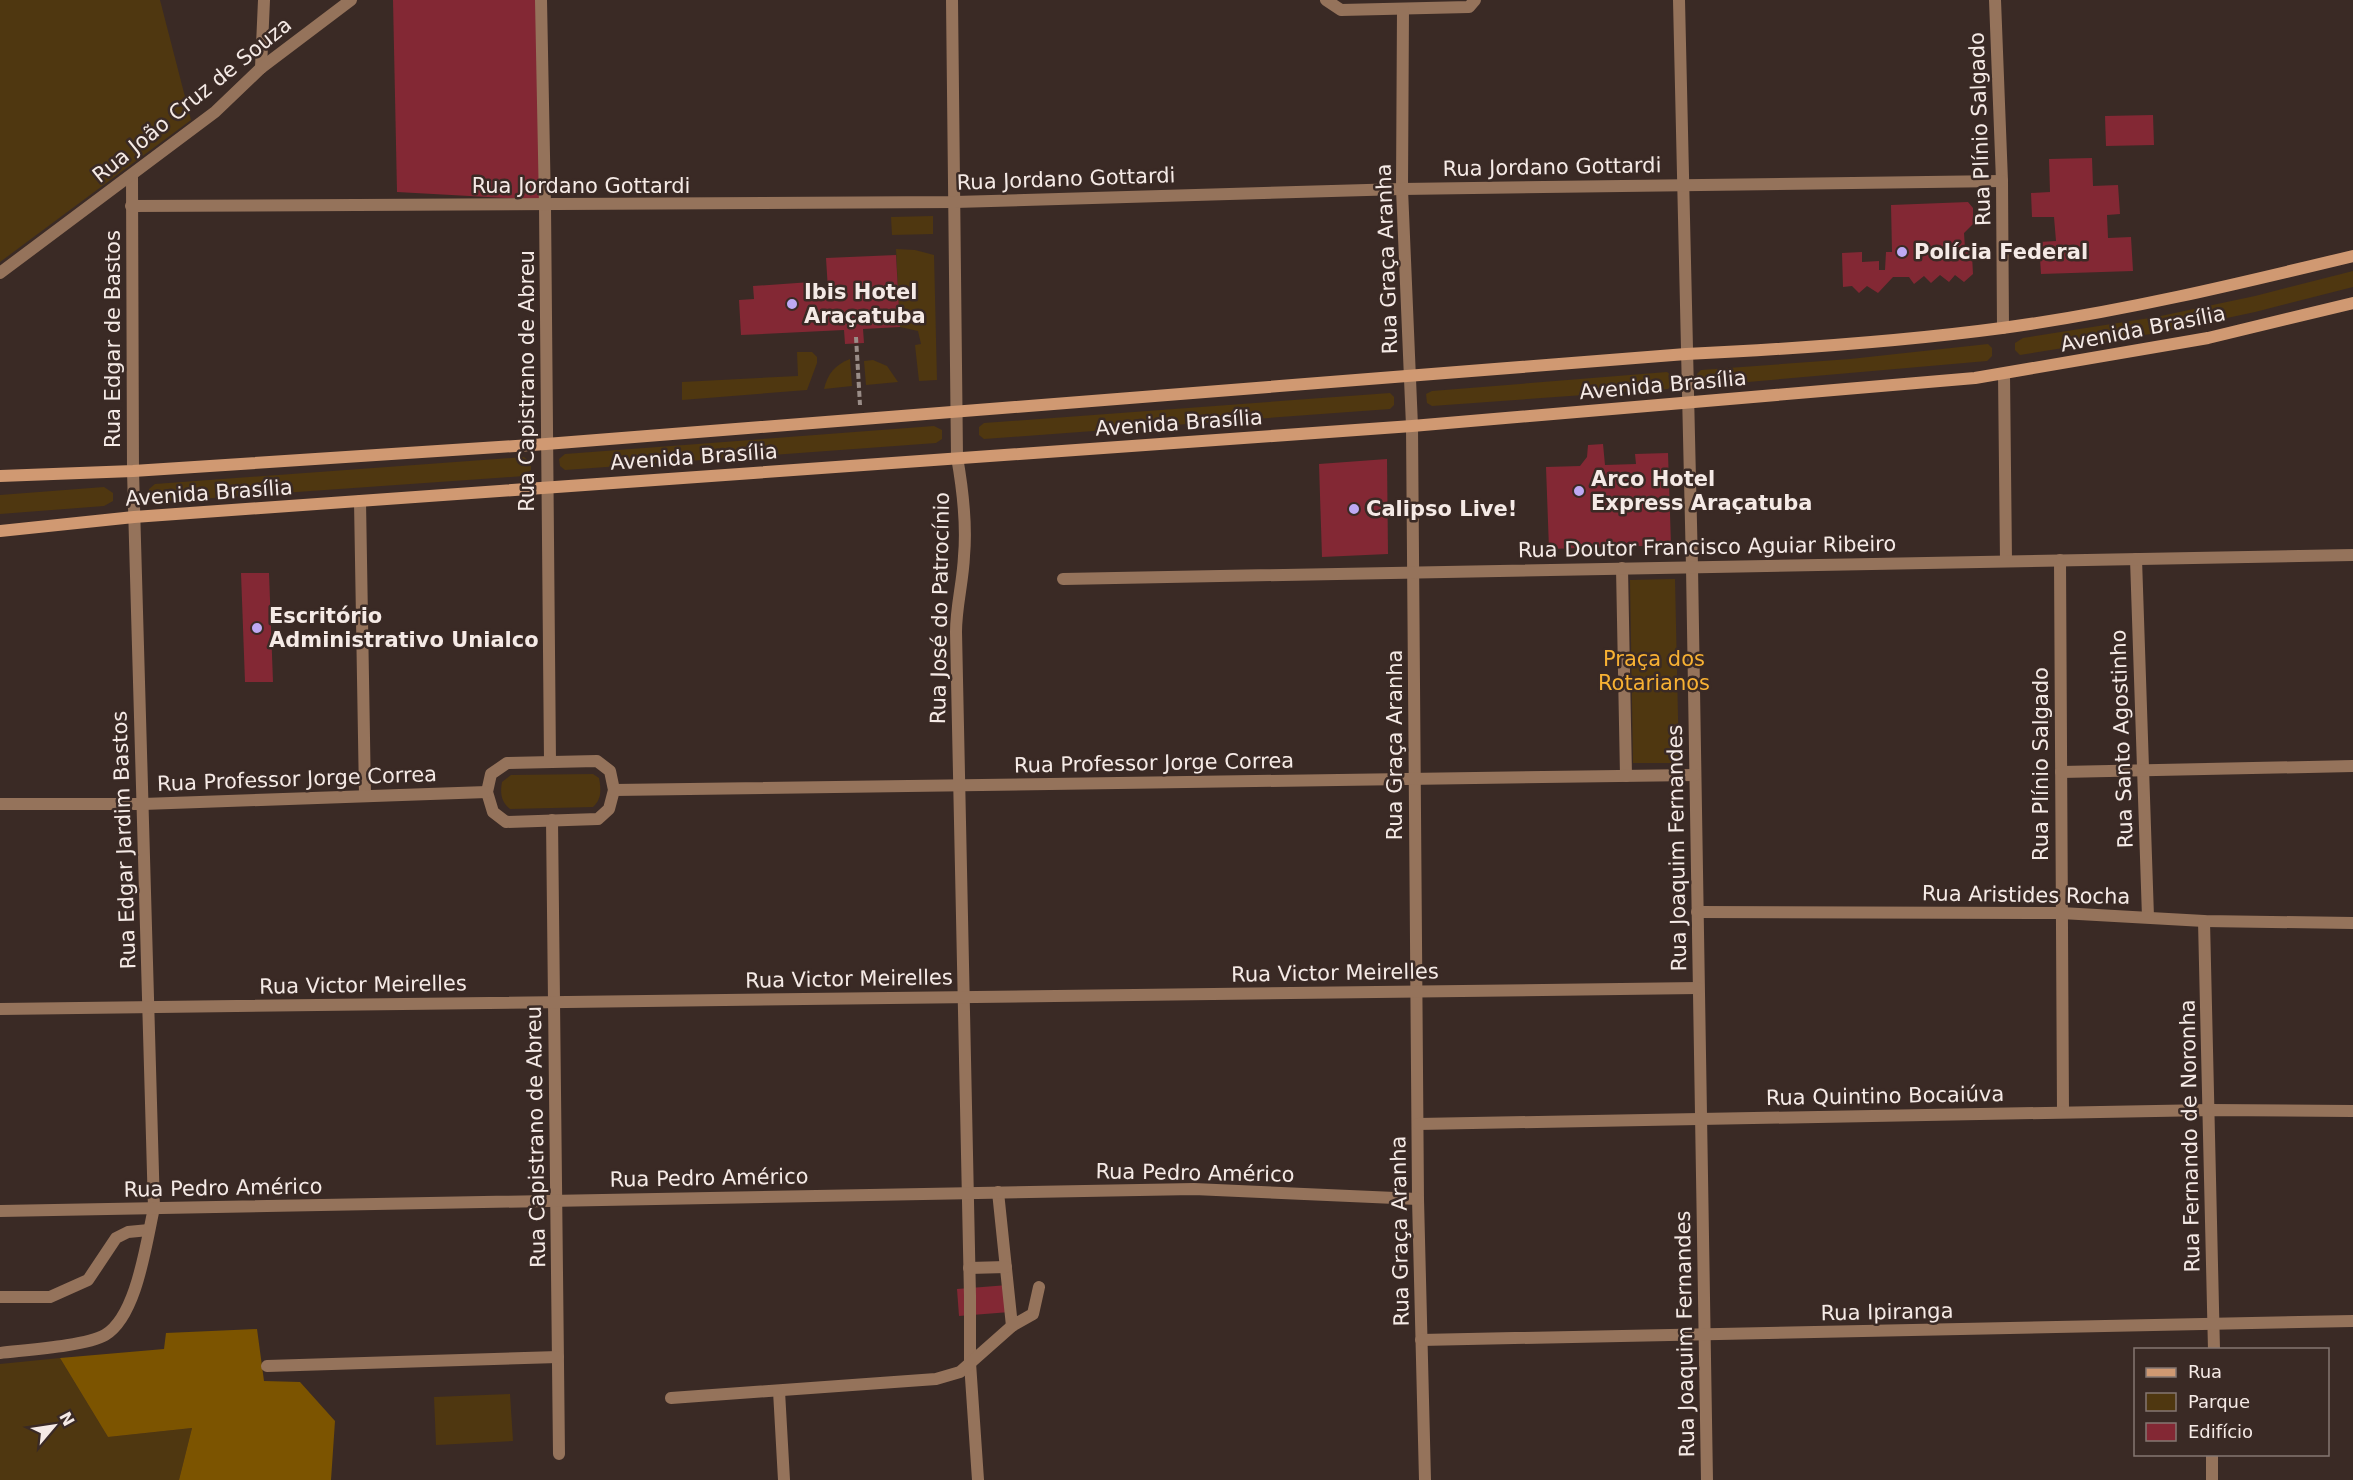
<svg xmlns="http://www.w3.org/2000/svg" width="2353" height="1480" font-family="'DejaVu Sans',sans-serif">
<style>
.green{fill:#4f3710}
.forest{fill:#7c5400}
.building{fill:#832834}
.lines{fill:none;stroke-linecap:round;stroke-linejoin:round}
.path{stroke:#9a8d88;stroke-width:4;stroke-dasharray:6 3;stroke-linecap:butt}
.service{stroke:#95735b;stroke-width:12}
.minor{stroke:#95735b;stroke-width:12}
.secondary{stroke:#d09972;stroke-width:12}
.poi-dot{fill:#bea9f4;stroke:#3a2a25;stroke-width:2}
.labels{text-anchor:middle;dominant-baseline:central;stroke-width:5;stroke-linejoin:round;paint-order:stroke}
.street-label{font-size:21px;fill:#f5eae6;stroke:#3a2a25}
.poi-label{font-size:21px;font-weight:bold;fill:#f5eae6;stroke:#3a2a25;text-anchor:start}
.park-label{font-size:21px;fill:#f8b133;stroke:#3a2a25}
</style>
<rect width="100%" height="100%" fill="#3a2a25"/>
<g class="green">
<path d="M0,0H160L191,120L0,262Z"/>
<path d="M933,216V234L892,235L891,217Z"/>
<path d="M896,249L915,250L934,255L937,380L919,381L915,345L921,344L918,331L900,327Z"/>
<path d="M2353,271V287L2255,312L2157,333L2020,355L2015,350V343L2023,338L2156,317L2255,296Z"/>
<path d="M1988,344L1992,348V356L1987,361L1702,386L1697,382V374L1701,370L1850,359Z"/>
<path d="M797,352H812L817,357V363L807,390L682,400V382L798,376Z"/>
<path d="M850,359L852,386L824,389C828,373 835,365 850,359Z"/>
<path d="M873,360L887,366L898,382L866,385L864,361Z"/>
<path d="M1667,372L1672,376L1673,384L1668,389L1432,406L1427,403L1426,394L1432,391Z"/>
<path d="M1390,393L1394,397V405L1390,409L984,439L979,435V427L984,423Z"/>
<path d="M934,426L942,430V439L936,443L565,470L560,466L559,459L565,454Z"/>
<path d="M524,457L531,463V470L524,476L155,502L149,496V489L155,484Z"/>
<path d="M104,487L113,493V501L104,506L0,514V495Z"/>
<path d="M1675,579L1679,763H1633L1630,580Z"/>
<path d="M593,774L599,778C601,789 602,799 593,807L510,809C501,802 500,793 502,782L511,775Z"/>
<path d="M60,1358L108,1437L192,1428L179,1480H0V1364Z"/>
<path d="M510,1394L513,1441L436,1445L434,1397Z"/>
</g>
<path class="forest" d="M257,1329L264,1381L300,1382L335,1421L331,1480H179L192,1428L108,1437L60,1358L164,1349L166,1333Z"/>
<g class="building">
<path d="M393,0H539L542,200L397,192Z"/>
<path d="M2153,115L2154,145L2106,146L2105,116Z"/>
<path d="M2092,158L2093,186L2118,185L2120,214L2107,215L2108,238L2131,237L2133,271L2041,274L2039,242L2056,241L2054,217H2032L2031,193L2050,192L2049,159Z"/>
<path d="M1968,202L1973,208V224L1964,233L1965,248L1972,255L1973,274L1964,282L1955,275L1949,282L1940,275L1931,283L1924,276L1914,284L1909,277H1893L1878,293L1867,286L1859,293L1852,286L1843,287L1842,253L1862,252V262L1879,261V270H1885L1886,252H1892L1891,205Z"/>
<path d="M896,255L900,327L863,329L864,343L845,344L844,330L741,335L739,300L754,299L753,286L811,282L812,291L828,290L826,258Z"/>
<path d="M1603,444L1605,465L1636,464L1635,454L1668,453L1671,545L1549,549L1546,467L1580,466L1587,457L1588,445Z"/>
<path d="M1387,459L1388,554L1322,557L1319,464Z"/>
<path d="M241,573H269L273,682H245Z"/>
<path d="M1008,1285L1010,1312L959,1316L957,1289Z"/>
</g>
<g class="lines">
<path class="path" d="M856,337L860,405"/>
<g class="service">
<path d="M0,1297H50L88,1280L116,1238L128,1232L149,1230"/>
<path d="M0,1353C24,1350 86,1346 105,1335C137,1316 146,1243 154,1208"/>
</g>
<g class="minor">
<path d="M541,0L545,206L550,762"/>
<path d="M952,0L957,457C963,491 967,523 964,556C963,582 956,606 956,632L970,1296V1363L978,1480"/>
<path d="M1326,0L1341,10L1469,7L1475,0"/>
<path d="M1679,0L1692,567L1707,1480"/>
<path d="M1995,0L2002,181L2003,328"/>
<path d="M1403,9L1402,189L1412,426L1418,1199L1425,1480"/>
<path d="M261,68L264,0"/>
<path d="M132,175L133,471L154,1208"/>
<path d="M131,206L955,202L1402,189L2002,181"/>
<path d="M0,273L215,112L261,68L351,0"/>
<path d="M2004,374L2006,561"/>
<path d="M360,501L365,796"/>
<path d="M2136,559L2148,917"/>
<path d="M2060,560L2063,1112"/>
<path d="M1622,568L1626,776"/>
<path d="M1063,579L2353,555"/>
<path d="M597,761L610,771L614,790L609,809L598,819L506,822L493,812L487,792L491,774L507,763Z"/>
<path d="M2061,772L2353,766"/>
<path d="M614,790L1695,775"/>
<path d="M0,804H143L487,792"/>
<path d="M552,820L559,1454"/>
<path d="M1697,912L2061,913L2204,921L2353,923"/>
<path d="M2204,921L2214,1350"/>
<path d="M0,1009L1698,988"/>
<path d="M1418,1124L2210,1110L2353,1111"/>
<path d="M998,1192L1012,1326"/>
<path d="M0,1211L1194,1189L1418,1199"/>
<path d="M969,1268L1006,1267"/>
<path d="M1421,1340L2353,1321"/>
<path d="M267,1366L558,1357"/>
<path d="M779,1391L784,1480"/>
<path d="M671,1398L936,1379L960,1372L1012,1326L1033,1314L1039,1287"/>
<path d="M2212,1480V1454"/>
</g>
<g class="secondary">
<path d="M0,476L133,471L546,444L1686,354C1792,349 1897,342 2002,328C2121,312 2237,284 2353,256"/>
<path d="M0,531L134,517L1412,426L1975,378L2208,338L2353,303"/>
</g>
</g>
<g class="poi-dot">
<circle cx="1902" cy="252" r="6"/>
<circle cx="792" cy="304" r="6"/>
<circle cx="1579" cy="491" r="6"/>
<circle cx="1354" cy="509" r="6"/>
<circle cx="257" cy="628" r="6"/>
</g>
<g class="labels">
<g class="street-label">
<text transform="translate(192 100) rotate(-39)">Rua João Cruz de Souza</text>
<text transform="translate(1980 129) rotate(-92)">Rua Plínio Salgado</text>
<text transform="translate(1552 167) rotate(-1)">Rua Jordano Gottardi</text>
<text transform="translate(1066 179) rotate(-2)">Rua Jordano Gottardi</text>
<text x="581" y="186">Rua Jordano Gottardi</text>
<text transform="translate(1387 259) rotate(-92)">Rua Graça Aranha</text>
<text transform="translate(2143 329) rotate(-11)">Avenida Brasília</text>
<text transform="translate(113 339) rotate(-90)">Rua Edgar de Bastos</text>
<text transform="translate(527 381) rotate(-90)">Rua Capistrano de Abreu</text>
<text transform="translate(1663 385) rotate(-5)">Avenida Brasília</text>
<text transform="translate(1179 423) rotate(-4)">Avenida Brasília</text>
<text transform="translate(694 457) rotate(-4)">Avenida Brasília</text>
<text transform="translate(209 493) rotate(-4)">Avenida Brasília</text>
<text transform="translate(1707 547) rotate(-1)">Rua Doutor Francisco Aguiar Ribeiro</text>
<text transform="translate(940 608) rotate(-89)">Rua José do Patrocínio</text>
<text transform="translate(2122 739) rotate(-92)">Rua Santo Agostinho</text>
<text transform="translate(1395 745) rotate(-90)">Rua Graça Aranha</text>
<text transform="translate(1154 763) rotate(-1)">Rua Professor Jorge Correa</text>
<text transform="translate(2041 764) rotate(-90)">Rua Plínio Salgado</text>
<text transform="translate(297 779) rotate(-2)">Rua Professor Jorge Correa</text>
<text transform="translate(124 840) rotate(-92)">Rua Edgar Jardim Bastos</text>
<text transform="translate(1677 848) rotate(-91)">Rua Joaquim Fernandes</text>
<text transform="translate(2026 895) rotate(1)">Rua Aristides Rocha</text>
<text transform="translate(1335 973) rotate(-1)">Rua Victor Meirelles</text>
<text transform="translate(849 979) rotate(-1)">Rua Victor Meirelles</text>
<text transform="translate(363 985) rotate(-1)">Rua Victor Meirelles</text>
<text transform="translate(1885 1096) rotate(-1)">Rua Quintino Bocaiúva</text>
<text transform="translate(2190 1136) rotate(-91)">Rua Fernando de Noronha</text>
<text transform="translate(536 1137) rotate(-91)">Rua Capistrano de Abreu</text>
<text transform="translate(1195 1173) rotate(1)">Rua Pedro Américo</text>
<text transform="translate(709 1178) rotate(-1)">Rua Pedro Américo</text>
<text transform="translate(223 1188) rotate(-1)">Rua Pedro Américo</text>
<text transform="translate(1400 1231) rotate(-91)">Rua Graça Aranha</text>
<text transform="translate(1887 1312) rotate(-1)">Rua Ipiranga</text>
<text transform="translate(1685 1334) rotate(-91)">Rua Joaquim Fernandes</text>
</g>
<g class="poi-label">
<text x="1914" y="252">Polícia Federal</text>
<text x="804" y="292">Ibis Hotel<tspan x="804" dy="24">Araçatuba</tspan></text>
<text x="1591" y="479">Arco Hotel<tspan x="1591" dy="24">Express Araçatuba</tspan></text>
<text x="1366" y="509">Calipso Live!</text>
<text x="269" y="616">Escritório<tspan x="269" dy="24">Administrativo Unialco</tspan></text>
</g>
<g class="park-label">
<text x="1654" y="659">Praça dos<tspan x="1654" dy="24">Rotarianos</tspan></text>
</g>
</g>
<rect x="2134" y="1348" width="195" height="108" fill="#3a2a25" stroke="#857772" stroke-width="1.5"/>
<rect x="2146" y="1368" width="30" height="9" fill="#d09972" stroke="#857772" stroke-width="1.5"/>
<text x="2188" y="1378" font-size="18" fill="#f5eae6">Rua</text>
<rect x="2146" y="1393" width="30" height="18" fill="#4f3710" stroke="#857772" stroke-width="1.5"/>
<text x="2188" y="1408" font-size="18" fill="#f5eae6">Parque</text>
<rect x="2146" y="1423" width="30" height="18" fill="#832834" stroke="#857772" stroke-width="1.5"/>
<text x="2188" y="1438" font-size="18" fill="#f5eae6">Edifício</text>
<g transform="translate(54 1426) rotate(61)" stroke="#3a2a25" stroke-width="4.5" paint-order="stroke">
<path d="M0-4.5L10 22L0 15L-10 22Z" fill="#f5eae6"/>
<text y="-9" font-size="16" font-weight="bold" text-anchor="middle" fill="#f5eae6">N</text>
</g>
</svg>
